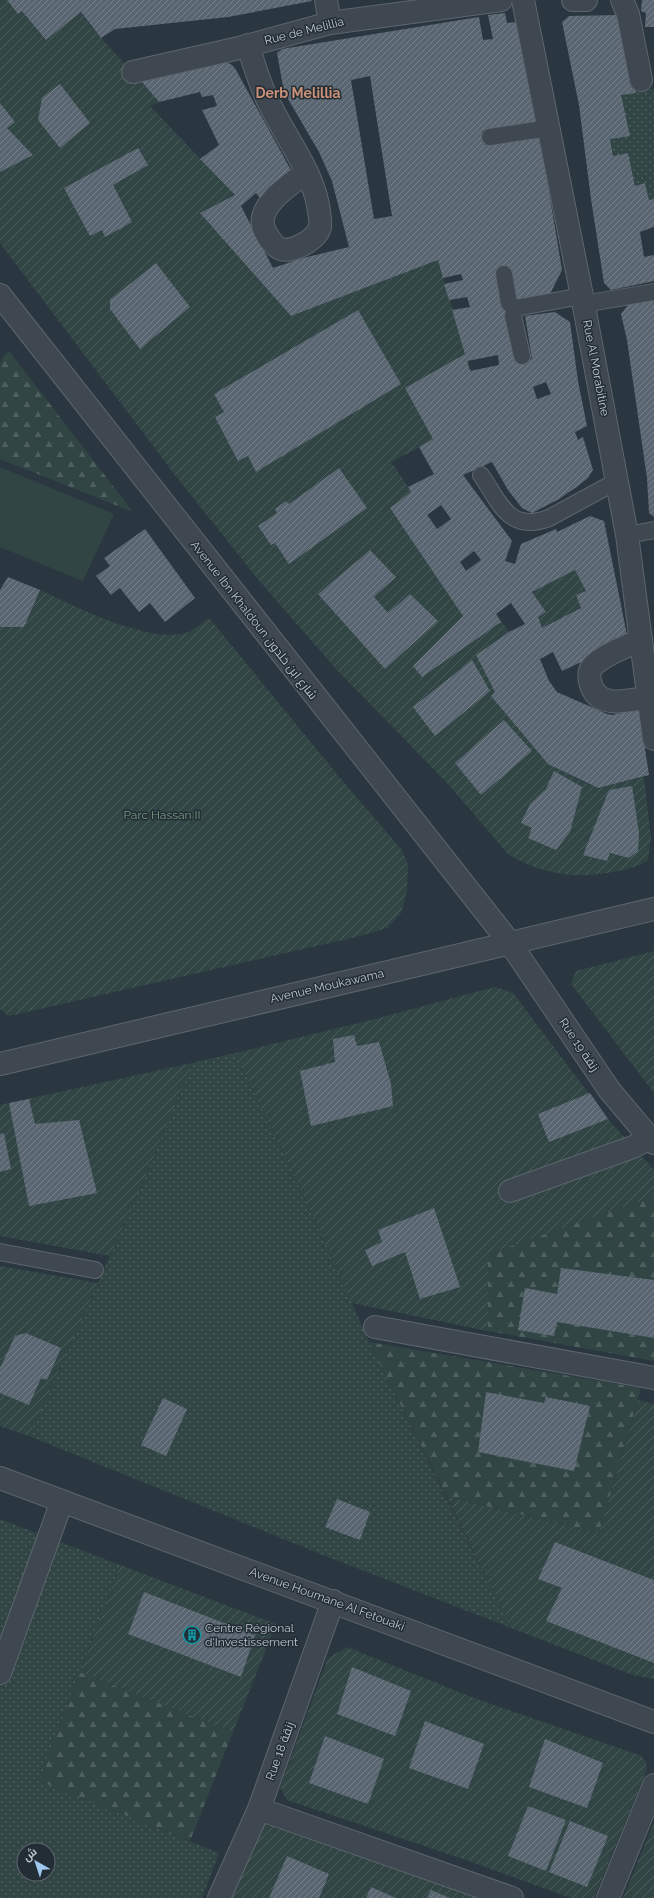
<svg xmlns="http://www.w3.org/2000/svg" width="654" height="1898" font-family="Raleway,Cairo,sans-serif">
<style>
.grass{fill:url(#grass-dots);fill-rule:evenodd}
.forest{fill:url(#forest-firs)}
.garden{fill:url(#garden-furrows)}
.pitch{fill:#314644}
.building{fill:url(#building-hatch);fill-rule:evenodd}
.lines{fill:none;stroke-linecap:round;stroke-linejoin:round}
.service-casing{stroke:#5d666e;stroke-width:18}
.minor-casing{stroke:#5d666e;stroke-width:24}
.service{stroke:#3f4850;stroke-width:16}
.minor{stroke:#3f4850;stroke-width:22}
.labels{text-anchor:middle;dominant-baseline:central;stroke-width:3;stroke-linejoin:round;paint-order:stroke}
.street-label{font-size:12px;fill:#bcc3ca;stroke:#232d36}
.park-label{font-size:12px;fill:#7d9d81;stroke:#232d36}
.poi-label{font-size:12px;fill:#bcc3ca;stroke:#232d36;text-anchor:start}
.quarter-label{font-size:14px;font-weight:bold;fill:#ca9177;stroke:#232d36}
</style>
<defs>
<pattern id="grass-dots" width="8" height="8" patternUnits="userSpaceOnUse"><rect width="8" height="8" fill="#314644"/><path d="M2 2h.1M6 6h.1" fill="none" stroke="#4d5f5e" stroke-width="1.8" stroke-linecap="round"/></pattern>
<pattern id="forest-firs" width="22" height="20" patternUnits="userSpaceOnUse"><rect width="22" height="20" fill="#314644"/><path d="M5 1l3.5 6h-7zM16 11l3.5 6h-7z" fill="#4d5f5e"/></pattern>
<pattern id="garden-furrows" width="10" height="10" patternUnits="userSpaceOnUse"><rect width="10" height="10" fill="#314644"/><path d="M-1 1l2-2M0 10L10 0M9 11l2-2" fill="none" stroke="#4d5f5e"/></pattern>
<pattern id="building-hatch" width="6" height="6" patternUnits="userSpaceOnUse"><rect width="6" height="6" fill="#596570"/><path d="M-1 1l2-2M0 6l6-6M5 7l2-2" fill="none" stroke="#768089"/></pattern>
</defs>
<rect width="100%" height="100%" fill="#2b3740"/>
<g class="grass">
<path d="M654,89V199L649,200L645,183L635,186L628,153L613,156L610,139L621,95Z"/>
<path d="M235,1053L321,1232L369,1342L511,1628L323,1555L29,1436L141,1187L192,1063Z"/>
<path d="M0,1519L120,1565L39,1781L219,1853L202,1898H0ZM24,1850H48V1874H24Z"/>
</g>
<g class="forest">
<path d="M9,351L133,512L0,459V364L3,357Z"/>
<path d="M654,1196V1361L488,1331V1254Z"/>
<path d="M369,1342L641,1388L599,1533L447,1497Z"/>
<path d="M80,1672L233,1732L190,1841L39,1781Z"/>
</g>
<g class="garden">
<path d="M0,0H71L94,30L159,102L150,106L235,195L201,213L291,316L438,260L484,414L391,462L509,632L476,655L495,692L491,696L548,763L581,781L598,788L644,777L651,838L648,860C640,866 632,868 622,870C583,880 541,876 507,853L449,785L336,669L256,577L175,475L0,243Z"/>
<path d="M575,570L586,591L576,595L581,608L542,628L538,617L546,612L532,592Z"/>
<path d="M40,590C77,607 145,643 186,633C195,630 202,623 209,618L341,779L401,849L408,865L407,890L401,913L387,928L356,937L9,1016L0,1009V627H24Z"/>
<path d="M654,951V1093L571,984L576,971Z"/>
<path d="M495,987L513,993L608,1119L654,1170V1196L488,1254V1331L352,1303L321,1232L235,1053L375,1019Z"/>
<path d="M192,1063L141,1187L110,1256L0,1236V1105Z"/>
<path d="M0,1266L98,1283L29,1436L0,1426Z"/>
<path d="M638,1400L654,1404V1580L555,1542L538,1579L562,1588L547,1621L654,1663V1679L633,1675L511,1628L447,1497L599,1533Z"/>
<path d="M120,1565L276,1624L233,1732L80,1672Z"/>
<path d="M347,1647L474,1698L642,1756L646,1763L647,1769L594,1898H571L466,1860L287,1800L280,1787L328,1658Z"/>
<path d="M654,1822V1898H623Z"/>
<path d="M265,1823L482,1898H231L260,1829Z"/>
</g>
<path class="pitch" d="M0,467L114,514L83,581L0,547Z"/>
<g class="building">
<path d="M7,0H311L312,1L228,17L115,29L101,38L81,12L46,40L22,11L18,14Z"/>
<path d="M642,0H654V27H645L646,13L641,11Z"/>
<path d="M505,13L507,23L516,22L536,122L482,131L485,145L540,137L562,270L549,296L516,301L517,362L532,359L525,316L555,312L570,322L578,381L587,426L575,432L578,440L583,437L593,470L588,478L578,486L559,499L532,513L522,508L508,490L492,462L463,475L512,541L505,561L515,564L521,544L556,529L557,532L590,516L604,521L628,640L562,671L553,652L540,659L549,681L557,692L607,714L612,715L639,709L649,775L598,788L548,764L491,696L495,692L476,655L509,632L525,624L511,603L496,614L501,622L422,677L413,666L463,616L390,508L411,492L408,487L434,474L419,447L433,439L405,388L465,354L452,310L470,307L467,297L449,300L444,284L463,280L461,274L443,278L438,260L291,316L200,213L235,195L200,159L219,145L202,110L217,106L213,95L202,97L200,92L159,102L140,80L222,60L232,65L236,70L292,172L261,199L256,193L241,206L273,268L303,258L349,247L332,181L319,152L284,92L277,53L282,49L479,17L483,40L493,39L488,15ZM370,76L392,216L374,219L351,80ZM498,355L499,365L470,371L467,361ZM546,382L551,394L537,399L533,387ZM441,505L451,519L437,529L427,515ZM474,551L481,560L466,571L460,562ZM575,570L586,591L576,595L581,608L542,628L538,617L546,612L532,592Z"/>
<path d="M620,15L636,93L621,95L630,136L610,139L613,156L628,153L635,186L645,183L649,200L654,199V227L640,232L644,257L654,255V281L611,290L604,283L591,199L579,105L562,22L569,16Z"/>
<path d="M60,84L90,123L60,148L38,120L42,98Z"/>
<path d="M0,103L15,122L7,128L33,155L0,172Z"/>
<path d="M138,148L148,165L113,185L132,222L105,237L102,230L90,236L64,188Z"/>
<path d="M156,263L190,307L140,349L110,309V300Z"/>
<path d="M654,299V517L649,513L647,478L627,340L621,314L629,304Z"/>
<path d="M358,310L401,384L256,472L248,456L238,461L215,417L224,412L214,394Z"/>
<path d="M339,468L367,508L289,564L275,543L271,545L258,526L277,513L275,509L286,501L289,504Z"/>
<path d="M145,529L195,598L165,622L150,603L139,612L120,588L111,595L96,576L110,566L104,558Z"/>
<path d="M370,550L396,577L374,597L388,613L410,594L438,621L385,669L318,594Z"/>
<path d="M8,577L40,590L24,627H0V590Z"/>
<path d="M472,660L490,691L435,736L413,707Z"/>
<path d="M504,720L532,751L481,795L455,763Z"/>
<path d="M554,771L582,787L570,832L556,850L528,838L532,828L521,823L530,804L546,789Z"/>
<path d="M632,786L639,833L638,851L629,858L610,853L607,861L583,855L609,790Z"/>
<path d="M354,1035L357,1046L379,1042L391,1084L393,1106L311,1126L300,1071L335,1062L333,1039Z"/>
<path d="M590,1093L608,1119L549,1142L538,1114Z"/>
<path d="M29,1099L35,1124L79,1120L97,1193L29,1206L9,1103Z"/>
<path d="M4,1133L11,1169L0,1172V1134Z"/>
<path d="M434,1208L460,1287L420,1299L405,1252L372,1266L365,1250L382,1242L378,1230Z"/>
<path d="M561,1268L654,1280V1338L557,1322L554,1336L518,1330L525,1288L557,1294Z"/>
<path d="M26,1333L61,1348L47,1380L41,1378L29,1405L0,1393V1368L15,1336Z"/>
<path d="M486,1392L544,1403L546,1397L590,1406L574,1471L478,1452Z"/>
<path d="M163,1398L187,1409L166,1456L141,1445Z"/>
<path d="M337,1499L370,1512L360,1540L325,1527Z"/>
<path d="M555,1542L654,1580V1663L546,1621L562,1588L538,1579Z"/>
<path d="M144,1592L255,1635L241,1677L128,1634Z"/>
<path d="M352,1667L411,1691L395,1736L337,1714Z"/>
<path d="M425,1721L484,1744L468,1789L409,1768Z"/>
<path d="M325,1736L384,1759L368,1804L309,1783Z"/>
<path d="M545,1739L603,1763L587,1808L529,1787Z"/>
<path d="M528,1806L566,1820L546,1871L508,1856Z"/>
<path d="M570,1821L608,1836L587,1887L549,1872Z"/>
<path d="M287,1856L329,1874L319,1898H269Z"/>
<path d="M371,1887L396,1898H366Z"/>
<path d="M431,1890L450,1898H427Z"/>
</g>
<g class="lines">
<defs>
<g id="service">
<path d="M490,137L549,128"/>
<path d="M504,274L509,303L515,308L582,296"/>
<path d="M583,304L654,292"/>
<path d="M515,308L513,316L522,356"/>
<path d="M481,475C500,503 509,533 549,518L617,481"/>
<path d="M627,535L654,530"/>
<path d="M0,1252L95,1270"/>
</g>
<g id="minor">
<path d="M326,0L330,23"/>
<path d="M523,0L582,296L627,535L654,739"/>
<path d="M573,0H586"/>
<path d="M622,0L628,14L641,80"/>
<path d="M248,45C254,65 260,86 270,105C285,136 312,171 318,205C319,211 321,221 320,227C317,239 293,253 281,249C273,246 268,237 265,231C253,207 291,184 307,172"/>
<path d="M133,72L239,48L330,23L501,0"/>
<path d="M0,295L510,943L610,1091L654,1143"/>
<path d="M641,640C627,646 601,656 592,667C588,673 589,679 591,685C599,710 630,700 649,697"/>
<path d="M0,1064L654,909"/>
<path d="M510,1191L633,1147L650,1138"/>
<path d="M375,1327L654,1378"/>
<path d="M0,1478L654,1722"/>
<path d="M0,1673L62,1501"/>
<path d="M259,1809L512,1898"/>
<path d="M219,1898L259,1809L333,1601"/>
<path d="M608,1898L654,1785"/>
</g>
</defs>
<use href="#service" class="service-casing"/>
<use href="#minor" class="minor-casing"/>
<use href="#service" class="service"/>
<use href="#minor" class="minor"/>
</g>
<defs>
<symbol id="building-ring" viewBox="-11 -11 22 22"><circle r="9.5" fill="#232d36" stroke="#0f9aa8" stroke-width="1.5"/><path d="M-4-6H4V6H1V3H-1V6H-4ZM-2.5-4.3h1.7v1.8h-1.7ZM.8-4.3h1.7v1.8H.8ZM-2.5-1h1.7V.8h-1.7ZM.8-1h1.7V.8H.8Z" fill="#0f9aa8"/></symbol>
</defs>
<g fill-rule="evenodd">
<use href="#building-ring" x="182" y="1625" width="20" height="20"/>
</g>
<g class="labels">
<g class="street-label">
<text transform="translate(304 31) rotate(-14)">Rue de Melillia</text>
<text transform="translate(596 368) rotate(79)">Rue Al Morabitine</text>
<text transform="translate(254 620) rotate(52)">Avenue Ibn Khaldoun شارع ابن خلدون</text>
<text transform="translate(327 986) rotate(-13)">Avenue Moukawama</text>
<text transform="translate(579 1045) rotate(56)">Rue 19 زنقة</text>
<text transform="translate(327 1599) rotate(20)">Avenue Houmane Al Fetouaki</text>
<text transform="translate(280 1751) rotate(-70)">Rue 18 زنقة</text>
</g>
<g class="park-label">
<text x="162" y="815">Parc Hassan II</text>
</g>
<g class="poi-label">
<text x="205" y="1628">Centre Régional<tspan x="205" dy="14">d'Investissement</tspan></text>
</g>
<g class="quarter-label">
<text x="298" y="93">Derb Melillia</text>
</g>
</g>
<g transform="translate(36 1862) rotate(321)"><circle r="19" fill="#232d36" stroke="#606971"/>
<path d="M0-3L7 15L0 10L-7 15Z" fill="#9fc6ec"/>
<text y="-6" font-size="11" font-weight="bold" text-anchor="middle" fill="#bcc3ca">ش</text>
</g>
</svg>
